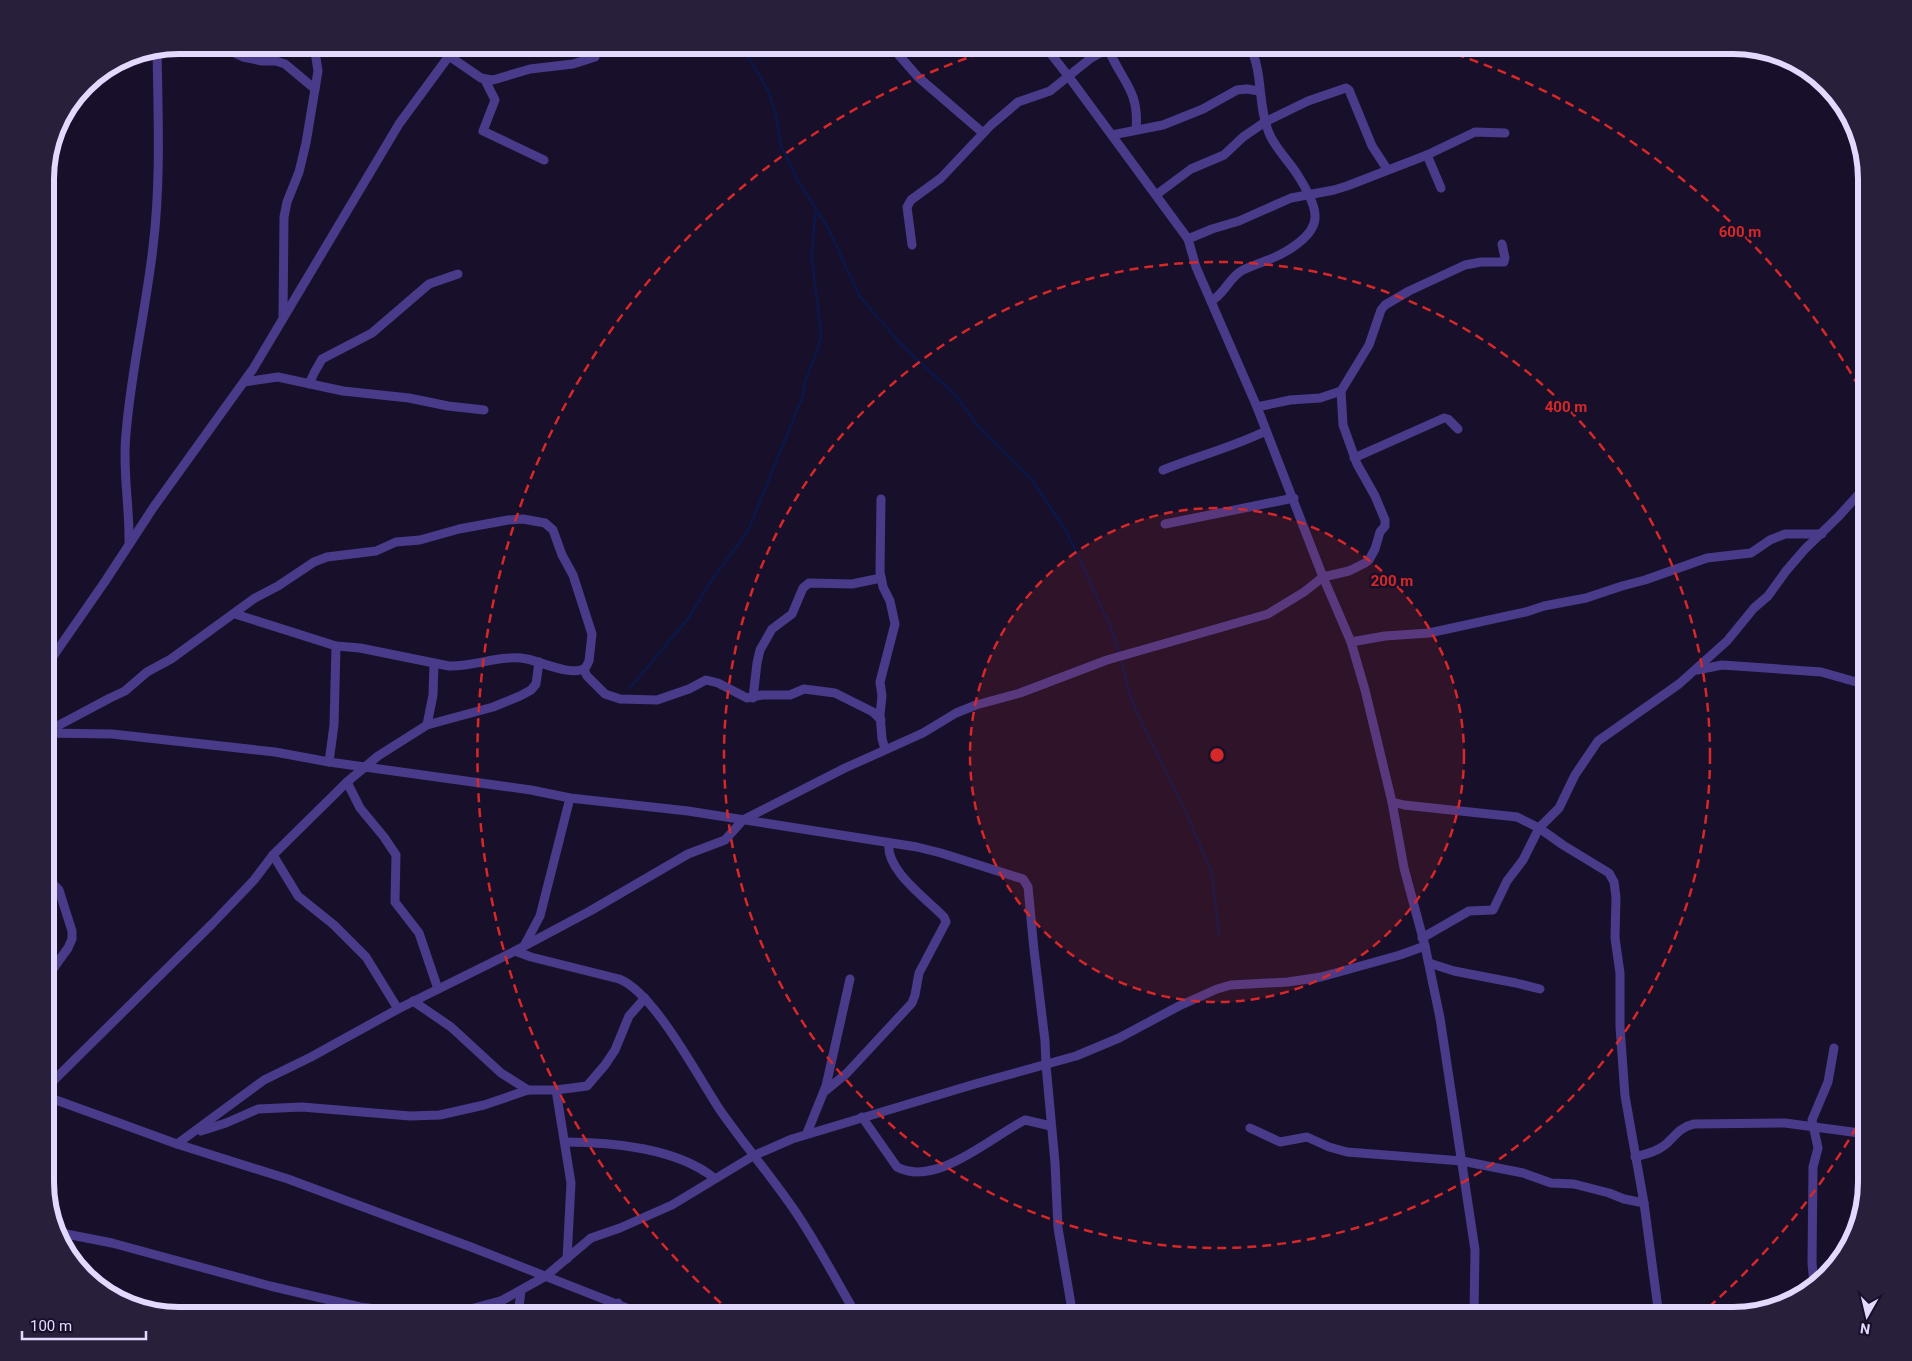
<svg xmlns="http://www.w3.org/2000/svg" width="1912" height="1361" font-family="Roboto,sans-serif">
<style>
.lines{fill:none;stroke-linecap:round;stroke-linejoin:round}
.stream{stroke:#0a1849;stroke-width:2.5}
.minor{stroke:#493b89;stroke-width:9}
.ring{fill:none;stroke:#d62828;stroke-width:2.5;stroke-dasharray:9 6}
.rim{fill:none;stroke:#e3d9ff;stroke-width:6}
.centre{fill:#d62828;stroke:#18102a;stroke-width:2.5}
.ring-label{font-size:15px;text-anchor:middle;font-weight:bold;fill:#d62828;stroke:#18102a;stroke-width:5;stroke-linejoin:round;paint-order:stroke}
</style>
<rect width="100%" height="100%" fill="#18102a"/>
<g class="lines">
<g class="stream">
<path d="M738,45L746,53L768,90L776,115L781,145L798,181L828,228L860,297L901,344L956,396L978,426L1032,480L1067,532L1111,628L1119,652"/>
<path d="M1122,662L1128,689L1135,708L1188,817L1212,873L1219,935"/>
<path d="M629,689L688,619L711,581L748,531L802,398L805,382L817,351L821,336L812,257L815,216L817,212"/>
</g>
<g class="minor">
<path d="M217,45L243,57L262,61H276L285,64L315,89"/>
<path d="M890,45L918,77L983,133"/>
<path d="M1044,45L1069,77L1188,239L1196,267L1257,407L1323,577L1351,642L1365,690L1392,802L1404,868L1425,946L1440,1018L1475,1250L1474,1316"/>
<path d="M861,46L865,45"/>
<path d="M1108,48C1121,81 1140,90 1136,130"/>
<path d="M449,56L481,78L493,80L530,69L573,64L595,57"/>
<path d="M485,80L495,100L483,131L544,160"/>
<path d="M1112,135L1163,125L1203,109L1237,90L1247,89L1259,91"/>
<path d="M1427,155L1441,188"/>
<path d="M1156,195L1191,169L1224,155L1243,137L1265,122L1308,101L1346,88L1349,90L1372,146L1387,169"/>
<path d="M1188,239L1212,229L1239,221L1291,198L1334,190L1347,186L1427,155L1475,132L1505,133"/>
<path d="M912,245L907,207L911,200L941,178L991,125L1010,109L1018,102L1050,91L1091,58L1114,45"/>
<path d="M1211,301C1225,294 1229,277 1243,270C1251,266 1260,263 1268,260C1284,254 1317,236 1315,215C1315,204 1303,183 1297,174C1288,160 1275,148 1269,133C1257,105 1264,72 1249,45"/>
<path d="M283,317L284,217L287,202L299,172L306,143L318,71L314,45"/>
<path d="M244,382L278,377L343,391L409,398L448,406L484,410"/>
<path d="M309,384L314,373L322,359L372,333L429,284L458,274"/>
<path d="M1257,407L1290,400L1320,398L1341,391"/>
<path d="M1354,458L1444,418L1448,419L1458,429"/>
<path d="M1163,470C1198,456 1233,447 1266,431"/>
<path d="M881,499L880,572L883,587L890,601L895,624L880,682L882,696L880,715L882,739L885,749"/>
<path d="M1165,524L1294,498"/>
<path d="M129,544C130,507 122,471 126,434C131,371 146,309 153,247C161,181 158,115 157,49"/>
<path d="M1351,642L1385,636L1429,633L1526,612L1544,606L1586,598L1622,586L1645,580L1707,558L1751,553L1770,540L1785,534H1822"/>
<path d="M45,668L106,580L153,508L253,369L399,124L449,56L454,45"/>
<path d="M584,670L587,676L605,694L620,699L657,700L689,689L706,680L718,683L747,698L762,695H790L804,689L835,693L873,712L881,720"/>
<path d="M1697,670L1722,665L1821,672L1867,685"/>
<path d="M753,698L757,663L760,650L772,629L792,614L803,588L809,583L852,584L881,578"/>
<path d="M427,725L433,695L434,664"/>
<path d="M48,731L110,698L125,691L147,672L171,659L255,598L278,586L314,562L327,557L376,551L396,542L420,540L459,529L508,520L523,519L545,523L553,530L562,555L573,575L592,634L589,661L586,667C574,678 542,662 527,659C501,654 475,667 449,666L360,648L336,646L235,614"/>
<path d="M45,733L112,734L275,752L329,762L531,790L570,798L688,811L917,847L941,853L1023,879L1028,887L1034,950L1045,1041L1046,1065L1055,1163L1058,1228L1073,1316"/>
<path d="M329,762L334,725L336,646"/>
<path d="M347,782L360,808L384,837L396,855L395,902L419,933L438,989"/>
<path d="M1392,802L1404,805L1517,817L1539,828L1563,845L1609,873L1614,882L1616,897L1615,938L1620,973V1027L1625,1096L1644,1203L1659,1316"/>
<path d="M273,855L298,896L334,925L366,957L398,1009"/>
<path d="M45,876L59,890L72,931V939L68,948L45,980"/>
<path d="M1422,938L1469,911L1493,910L1507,881L1523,860L1539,828L1559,808L1575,775L1598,741L1679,684L1727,641L1754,608L1768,596L1786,571L1805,549L1839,516L1867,485"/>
<path d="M524,946L540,916L570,798"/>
<path d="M515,951L531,957L619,979C654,992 698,1077 720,1110C745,1146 773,1178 797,1214C819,1247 837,1282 857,1316"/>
<path d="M1429,963L1454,971L1516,983L1540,989"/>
<path d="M413,1001L451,1027L501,1073L528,1090"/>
<path d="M45,1089L213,923L254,880L273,855L347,782L378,756L427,725L493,707L520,696L531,690L536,684L539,662"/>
<path d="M556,1090L571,1183L567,1259"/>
<path d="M824,1092L847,1073L912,1003L915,995L919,973L946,922L944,917C927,899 885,870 889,843"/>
<path d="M45,1096L177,1144L288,1179L471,1247L647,1316"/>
<path d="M862,1117L897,1167C936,1188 991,1137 1025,1120L1051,1126"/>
<path d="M1250,1128L1280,1142L1307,1137L1329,1147L1347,1152L1462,1161L1523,1173L1551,1183L1574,1184L1609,1193L1624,1199L1644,1203"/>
<path d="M201,1131L226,1123L258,1109L302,1107L410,1116L440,1115L484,1105L528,1090H556L587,1086L605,1065L615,1050L629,1016L645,998"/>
<path d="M807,1133L826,1086L850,979"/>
<path d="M565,1142C611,1142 677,1148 714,1178"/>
<path d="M177,1144L264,1080L311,1057L398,1009L515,951L590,911L688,854L725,840L743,820L845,768L923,733L956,713L976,705L1020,693L1107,660L1268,614L1304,592L1323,577L1349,571L1365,563L1369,560L1375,549L1380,532L1385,526V520L1375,496L1357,464L1343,425L1341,391L1369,345L1381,310L1385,305L1409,291L1465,265L1481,262H1504L1505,258L1502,244"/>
<path d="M1635,1157C1646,1154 1656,1152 1665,1145C1675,1136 1680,1127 1694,1124L1785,1123L1867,1134"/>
<path d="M56,1232L112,1243L270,1286L360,1307L433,1316L448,1315L500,1301"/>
<path d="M1814,1284L1812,1263L1813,1167L1818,1148L1812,1120L1828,1082L1834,1048"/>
<path d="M487,1316L501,1301L546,1276L591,1238L620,1228L672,1205L753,1156L792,1139L975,1084L1076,1056L1119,1038L1179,1006L1217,989L1231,985L1288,982L1321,977L1400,955L1425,946"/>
<path d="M518,1316L521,1290"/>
<path d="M615,1316L618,1303"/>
</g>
</g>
<circle cx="1217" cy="755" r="247" fill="#d62828" fill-opacity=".12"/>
<g class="ring">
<circle cx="1217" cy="755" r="247"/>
<circle cx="1217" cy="755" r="493"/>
<path d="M1864 1114A740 740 0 0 1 1702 1313M732 1313A740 740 0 0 1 1007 45M1427 45A740 740 0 0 1 1864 396"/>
</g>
<path d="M0 0H1912V1361H0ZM179 54H1733A125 125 0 0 1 1858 179V1182A125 125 0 0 1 1733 1307H179A125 125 0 0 1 54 1182V179A125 125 0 0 1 179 54Z" fill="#28203b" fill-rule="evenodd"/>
<path class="rim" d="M179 54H1733A125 125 0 0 1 1858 179V1182A125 125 0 0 1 1733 1307H179A125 125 0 0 1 54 1182V179A125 125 0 0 1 179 54Z"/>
<circle cx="1217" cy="755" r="8" class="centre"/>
<g class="ring-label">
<text x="1740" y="237">600 m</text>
<text x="1566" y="412">400 m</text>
<text x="1392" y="586">200 m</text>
</g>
<g transform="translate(1867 1316) rotate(188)" stroke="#18102a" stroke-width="4" paint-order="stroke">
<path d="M0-4L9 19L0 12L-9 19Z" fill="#e3d9ff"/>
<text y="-8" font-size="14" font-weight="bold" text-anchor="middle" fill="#e3d9ff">N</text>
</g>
<path d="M22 1331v8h124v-8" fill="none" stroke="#e3d9ff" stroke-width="2.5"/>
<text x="30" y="1331" font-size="15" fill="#e3d9ff" stroke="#18102a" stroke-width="4" paint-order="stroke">100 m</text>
</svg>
